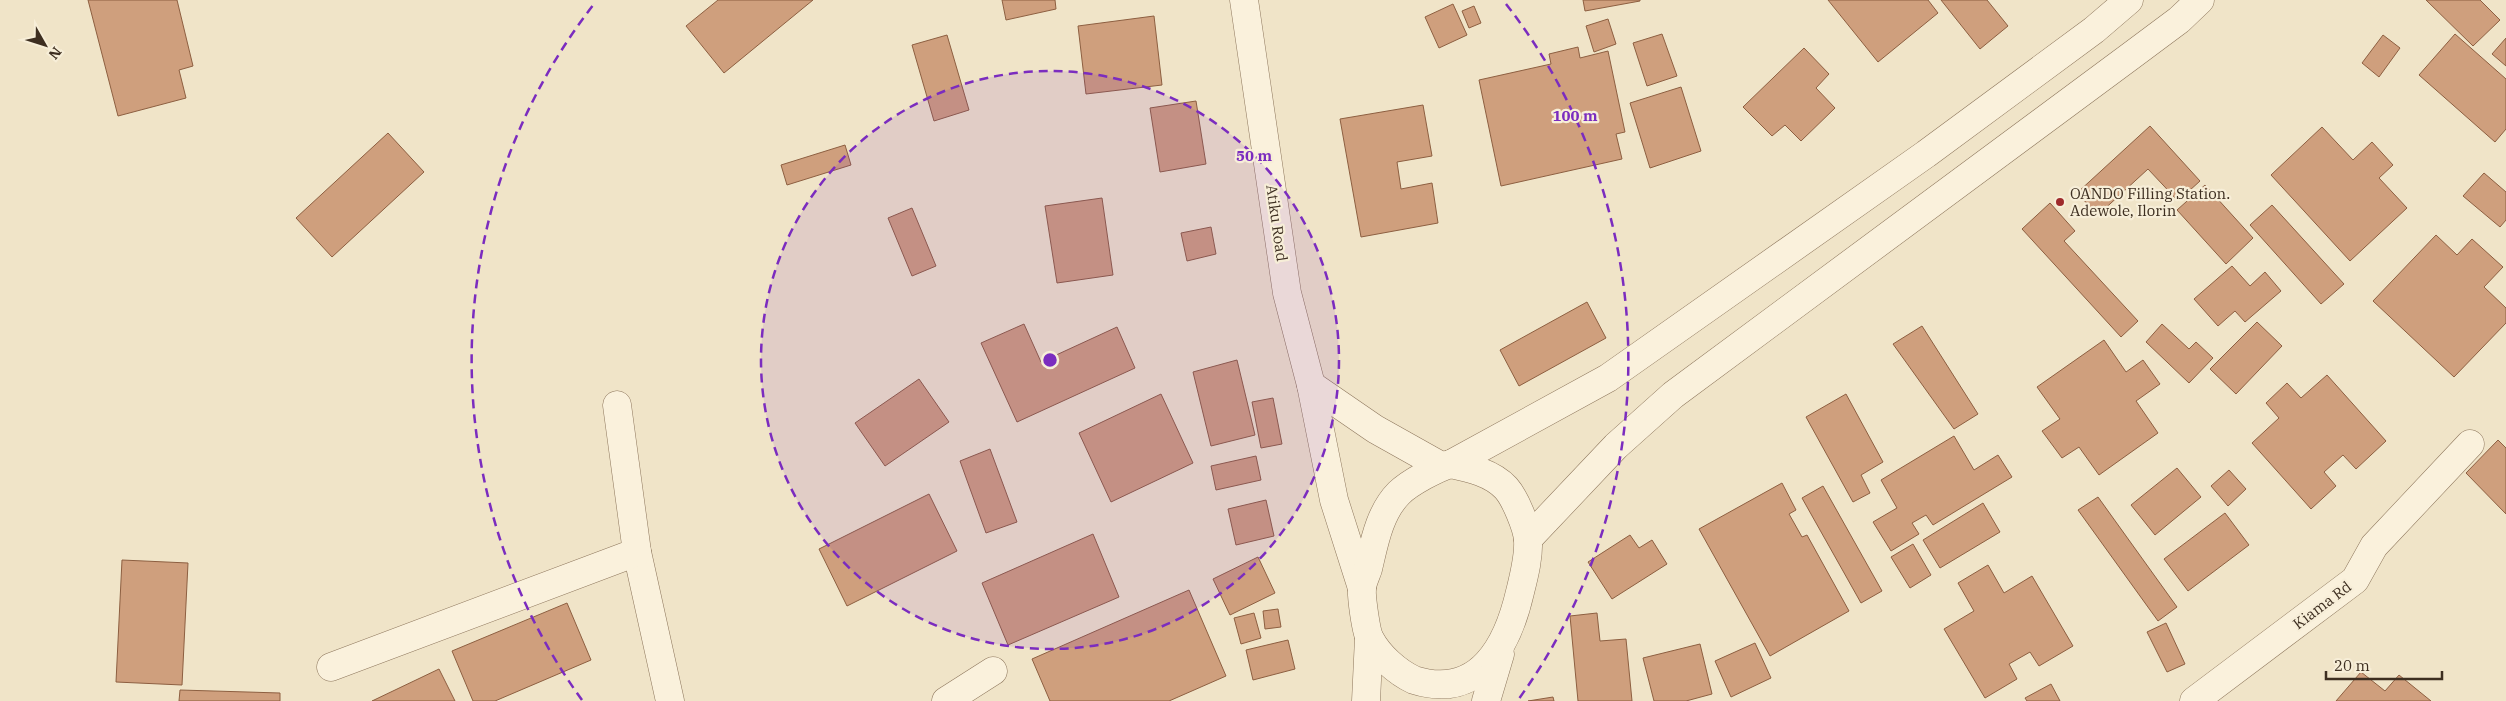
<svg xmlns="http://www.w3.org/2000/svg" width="2506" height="701" font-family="'IBM Plex Serif',serif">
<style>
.building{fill:#cf9f7d;stroke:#8d5f41}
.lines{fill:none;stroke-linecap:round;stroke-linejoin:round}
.minor-casing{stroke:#8d765c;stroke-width:29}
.minor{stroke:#faf1dc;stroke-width:28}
.ring{fill:none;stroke:#7b2cbf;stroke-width:2.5;stroke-dasharray:9 6}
.poi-dot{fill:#9e2a2b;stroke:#f7eed8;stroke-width:2}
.labels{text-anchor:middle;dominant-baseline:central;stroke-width:4.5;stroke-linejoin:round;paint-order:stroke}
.poi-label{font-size:15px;fill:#3d2e20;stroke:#f7eed8;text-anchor:start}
.street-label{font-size:15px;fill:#3d2e20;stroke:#f7eed8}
.centre{fill:#7b2cbf;stroke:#f7eed8;stroke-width:2.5}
.ring-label{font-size:15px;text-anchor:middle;font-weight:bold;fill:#7b2cbf;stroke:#f7eed8;stroke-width:4.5;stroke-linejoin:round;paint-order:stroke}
</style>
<rect width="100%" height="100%" fill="#f0e4c8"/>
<g class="building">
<path d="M88,0H177L193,66L179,70L186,98L118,116Z"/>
<path d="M718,0H813L724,73L686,26Z"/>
<path d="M1002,0H1055L1056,9L1006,20Z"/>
<path d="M1583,0H1640V1L1585,11Z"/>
<path d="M1828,0H1928L1938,13L1878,62Z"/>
<path d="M1941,0H1987L2008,26L1980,49Z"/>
<path d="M2426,0H2480L2500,20L2473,46Z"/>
<path d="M1453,4L1467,35L1439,48L1425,17Z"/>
<path d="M1474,6L1481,23L1469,28L1462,11Z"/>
<path d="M1154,16L1162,85L1086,94L1078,26Z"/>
<path d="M1608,19L1616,44L1594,52L1586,26Z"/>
<path d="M1662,34L1677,76L1647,86L1633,43Z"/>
<path d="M2455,34L2506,79V129L2495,142L2419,75Z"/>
<path d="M947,35L969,110L934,121L912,45Z"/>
<path d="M2383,35L2400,48L2379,77L2362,63Z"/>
<path d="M2506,38V66L2492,54Z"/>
<path d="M1578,47L1580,58L1608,51L1625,132L1616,134L1622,159L1501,186L1479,80L1551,64L1549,54Z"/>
<path d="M1804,48L1829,74L1816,88L1835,108L1801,141L1785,125L1772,136L1743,107Z"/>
<path d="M1681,87L1701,151L1650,168L1630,103Z"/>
<path d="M1196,101L1206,164L1160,172L1150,108Z"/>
<path d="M1423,105L1432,156L1397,162L1401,189L1432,183L1438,223L1361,237L1340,119Z"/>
<path d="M2150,126L2200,181L2178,201L2148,169L2098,215L2077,193Z"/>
<path d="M2322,127L2353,160L2372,142L2393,165L2379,178L2407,208L2350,261L2271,175Z"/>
<path d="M388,133L424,172L332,257L296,218Z"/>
<path d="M845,145L851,165L787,185L781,165Z"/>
<path d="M2484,173L2506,192V220L2500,227L2463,196Z"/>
<path d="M2205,185L2253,238L2226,264L2177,210Z"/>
<path d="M1102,198L1113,275L1057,283L1045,206Z"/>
<path d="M2050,203L2075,231L2064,241L2138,321L2121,337L2022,229Z"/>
<path d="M2272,205L2344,284L2321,304L2250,225Z"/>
<path d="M912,208L936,266L912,276L888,218Z"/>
<path d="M1211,227L1216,254L1187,261L1181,233Z"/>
<path d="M2436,235L2457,255L2472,239L2503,267L2484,287L2506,308V323L2454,377L2373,301Z"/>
<path d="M2232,266L2250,286L2265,272L2281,291L2245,322L2235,311L2218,326L2194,299Z"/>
<path d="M1587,302L1606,338L1519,386L1500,350Z"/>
<path d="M2257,322L2282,346L2236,394L2210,369Z"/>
<path d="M1024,324L1041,362L1117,327L1135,368L1017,422L981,343Z"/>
<path d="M2162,324L2189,349L2196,342L2213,358L2189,383L2146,342Z"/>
<path d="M1922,326L1978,414L1954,429L1893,344Z"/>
<path d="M2104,340L2126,372L2143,360L2160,384L2136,401L2158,433L2099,475L2079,447L2062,458L2042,431L2060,419L2037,387Z"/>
<path d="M1237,360L1255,435L1211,446L1193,372Z"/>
<path d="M2327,375L2386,441L2356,469L2343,455L2324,472L2336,486L2311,509L2252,443L2279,418L2266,403L2287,383L2301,398Z"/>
<path d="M919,379L949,422L885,466L855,423Z"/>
<path d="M1161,394L1193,463L1111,502L1079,433Z"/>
<path d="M1846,394L1883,462L1861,475L1870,493L1853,502L1806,417Z"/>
<path d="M1273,398L1282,444L1261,448L1252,402Z"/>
<path d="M1954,436L1974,470L1998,455L2012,477L1933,525L1926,515L1912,523L1919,534L1891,551L1873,522L1897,508L1881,480Z"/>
<path d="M2498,440L2506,448V514L2466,473Z"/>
<path d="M990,449L1017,522L986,533L960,461Z"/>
<path d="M1256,456L1261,480L1216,490L1211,466Z"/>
<path d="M2177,468L2201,497L2155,535L2131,505Z"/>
<path d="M2229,470L2246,489L2228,506L2211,486Z"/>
<path d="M1782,483L1796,510L1789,514L1802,537L1807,535L1849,611L1770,656L1699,529Z"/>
<path d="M1823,486L1882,591L1861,603L1802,498Z"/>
<path d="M929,494L957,551L847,606L819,549Z"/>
<path d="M2098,497L2177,607L2158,621L2078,510Z"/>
<path d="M1266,500L1274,536L1236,545L1228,509Z"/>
<path d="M1983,503L2000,532L1940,568L1923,540Z"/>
<path d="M2225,513L2249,545L2188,591L2164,559Z"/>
<path d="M1093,534L1119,597L1008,645L982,583Z"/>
<path d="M1630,535L1639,548L1652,540L1667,564L1612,599L1588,562Z"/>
<path d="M1913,544L1931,575L1910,588L1891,557Z"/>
<path d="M1258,557L1275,593L1230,615L1213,579Z"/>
<path d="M122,560L188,563L182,685L116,682Z"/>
<path d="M1988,565L2004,593L2032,576L2073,646L2039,666L2030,652L2009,664L2017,679L1985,698L1944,629L1974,611L1958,583Z"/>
<path d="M1189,590L1226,676L1169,701H1050L1032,659Z"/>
<path d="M567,603L591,660L495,701H473L452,651Z"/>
<path d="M1278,609L1281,627L1265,629L1263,611Z"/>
<path d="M1254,613L1261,638L1241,644L1234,618Z"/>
<path d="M1597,613L1600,641L1626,639L1632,701H1578L1570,616Z"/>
<path d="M2166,623L2185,664L2167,672L2147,632Z"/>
<path d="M1288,640L1295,669L1253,680L1246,650Z"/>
<path d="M1755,643L1771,678L1731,697L1715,661Z"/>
<path d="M1700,644L1712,694L1686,701H1654L1643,658Z"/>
<path d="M439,669L455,701H372Z"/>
<path d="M2361,672L2385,691L2399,675L2431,701H2336Z"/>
<path d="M2051,684L2060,701H2027L2025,698Z"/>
<path d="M180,690L280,693V701H179Z"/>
<path d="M1553,697L1554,701H1528Z"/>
</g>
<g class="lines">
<defs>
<g id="minor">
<path d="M1244,0L1287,293L1311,385L1334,500L1362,588"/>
<path d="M1311,385L1375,429L1441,466"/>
<path d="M617,405L637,552L670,701"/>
<path d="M1451,464L1608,378L1926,154L2094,30L2129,0"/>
<path d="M1451,464C1470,468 1492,473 1506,488C1515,498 1527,527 1528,540C1529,557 1524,576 1520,592C1508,644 1480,701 1414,680C1397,672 1379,656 1370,639C1366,632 1361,596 1362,587C1363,581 1366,575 1368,569C1374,544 1379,513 1399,493C1409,483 1438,467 1451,464Z"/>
<path d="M1528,539L1616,446L1673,395L2128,58L2179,20L2200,0"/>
<path d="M331,667L637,552"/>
<path d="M946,701L993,671"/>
<path d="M1366,701L1369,638"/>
<path d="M1486,701L1500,654"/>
<path d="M2194,701L2355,580L2374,546L2470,444"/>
</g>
</defs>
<use href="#minor" class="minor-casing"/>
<use href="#minor" class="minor"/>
</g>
<circle cx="1050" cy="360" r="289" fill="#7b2cbf" fill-opacity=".12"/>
<g class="ring">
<circle cx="1050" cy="360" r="289"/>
<path d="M582 700A579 579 0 0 1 594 4M1506 4A579 579 0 0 1 1518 700"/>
</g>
<circle class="poi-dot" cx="2060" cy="202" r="5"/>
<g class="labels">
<g class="poi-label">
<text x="2070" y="193">OANDO Filling Station.<tspan x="2070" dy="17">Adewole, Ilorin</tspan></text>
</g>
<g class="street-label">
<text transform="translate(1277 223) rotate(82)">Atiku Road</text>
<text transform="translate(2322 605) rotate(-37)">Kiama Rd</text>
</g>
</g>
<circle cx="1050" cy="360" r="8" class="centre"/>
<g class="ring-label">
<text x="1575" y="121">100 m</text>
<text x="1254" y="161">50 m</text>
</g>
<g transform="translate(45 45) rotate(129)" stroke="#f7eed8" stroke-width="4" paint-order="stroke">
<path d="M0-4L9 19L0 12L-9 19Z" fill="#3d2e20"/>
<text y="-8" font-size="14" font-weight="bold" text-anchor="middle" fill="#3d2e20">N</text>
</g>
<path d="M2326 671v8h116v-8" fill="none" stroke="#3d2e20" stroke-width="2.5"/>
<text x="2334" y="671" font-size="15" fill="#3d2e20" stroke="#f7eed8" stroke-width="4" paint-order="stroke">20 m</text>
</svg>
